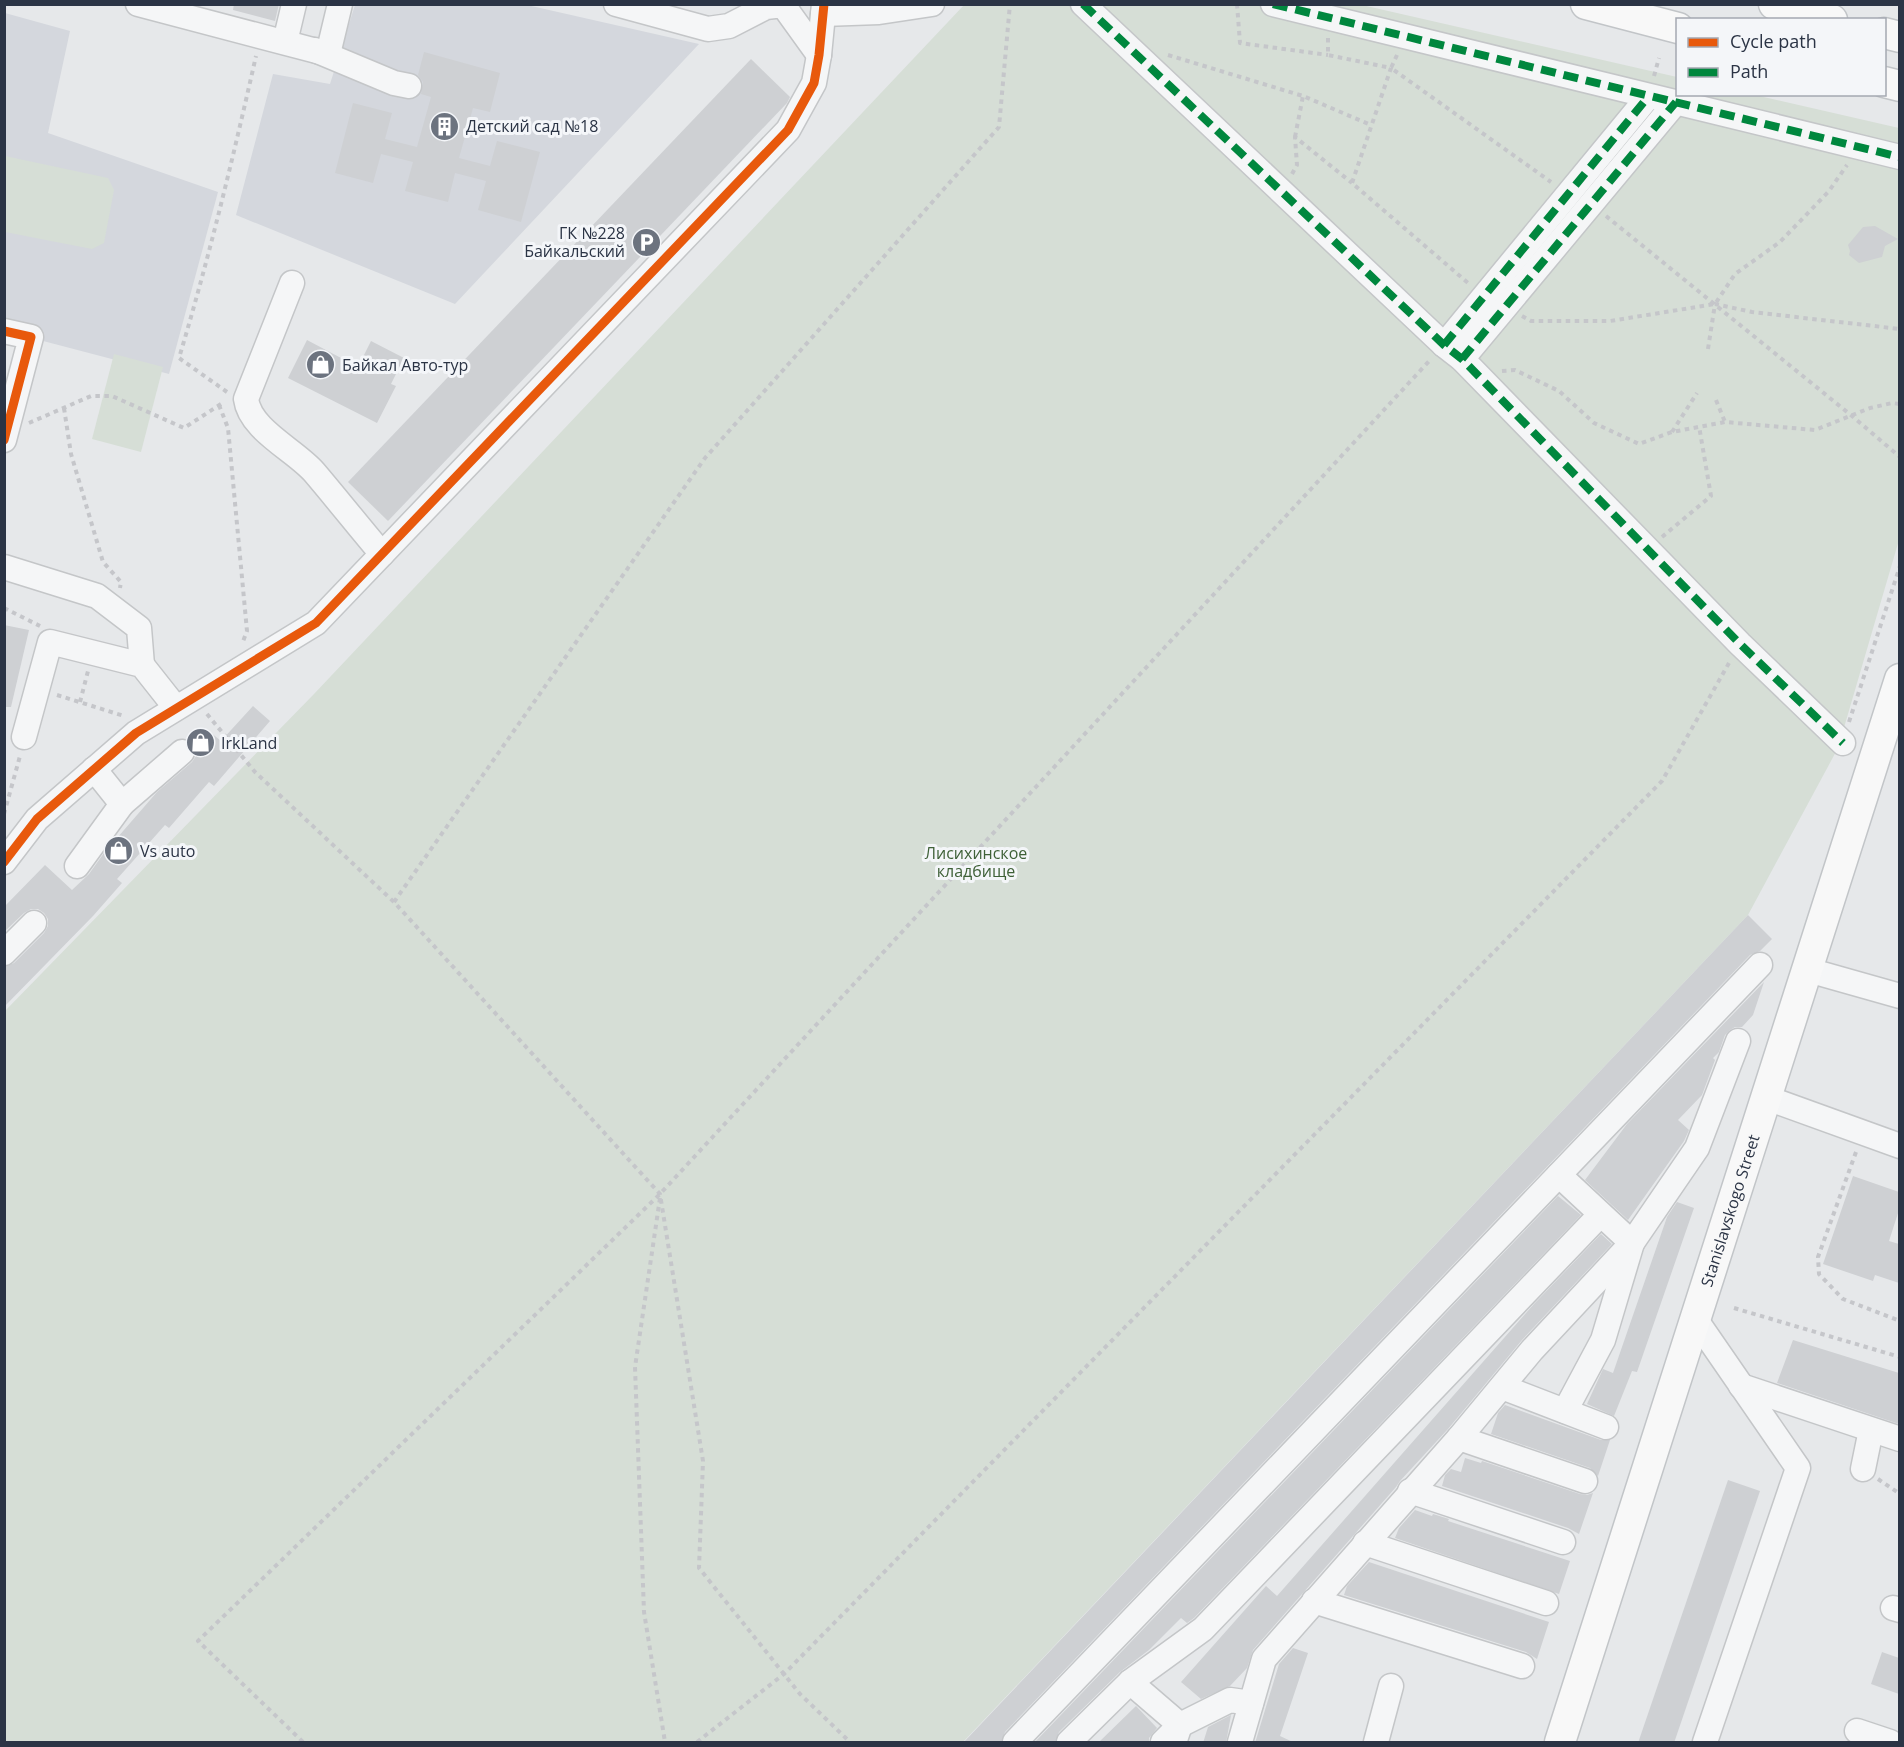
<svg xmlns="http://www.w3.org/2000/svg" width="1904" height="1747" font-family="'Open Sans',sans-serif">
<style>
.built{fill:#d4d7dd}
.green{fill:#d6ded6}
.building{fill:#ced0d3}
.lines{fill:none;stroke-linecap:round;stroke-linejoin:round}
.minor-casing{stroke:#c4c6c8;stroke-width:27}
.major-casing{stroke:#c2c5c8;stroke-width:33}
.path{stroke:#c5c6ca;stroke-width:4;stroke-dasharray:4.5 4.5;stroke-linecap:butt}
.minor{stroke:#f5f6f7;stroke-width:24}
.major{stroke:#f8f8f8;stroke-width:30}
.quiet{stroke:#00873e;stroke-width:8;stroke-dasharray:15 8;stroke-linecap:butt}
.cycleway-casing{stroke:#f4f6f9;stroke-width:13}
.cycleway{stroke:#e8590c;stroke-width:9}
.labels{text-anchor:middle;dominant-baseline:central;stroke-width:6;stroke-linejoin:round;paint-order:stroke}
.poi-label{font-size:16px;fill:#2b3445;stroke:#f4f6f9;text-anchor:start}
.park-label{font-size:16px;fill:#3f6138;stroke:#f4f6f9}
.street-label{font-size:16px;fill:#2b3445;stroke:#f4f6f9}
</style>
<rect width="100%" height="100%" fill="#e6e8ea"/>
<g class="built">
<path d="M355,5H527L699,44L455,304L236,215L273,74L330,84Z"/>
<path d="M5,13L70,31L48,133L218,192L169,374L5,331Z"/>
</g>
<g class="green">
<path d="M964,5H1362L1677,77L1678,94L1755,95L1899,128V540L1838,748L1748,915L963,1742H5L4,1012L314,694Z"/>
<path d="M5,156L108,178L114,190L104,243L92,249L5,232Z"/>
<path d="M114,354L163,367L141,452L92,439Z"/>
</g>
<g class="building">
<path d="M234,4H279L275,21L233,10Z"/>
<path d="M424,52L500,73L490,112L473,108L459,158L490,166L497,141L540,152L521,222L478,210L486,181L455,173L448,202L405,191L413,162L381,154L373,183L335,173L353,103L392,113L385,139L417,147L431,97L421,94L423,82L418,75Z"/>
<path d="M751,59L790,97L787,103L388,521L348,482Z"/>
<path d="M1875,226L1898,239L1885,246L1882,257L1859,263L1849,255L1850,251L1848,245L1863,227Z"/>
<path d="M307,340L358,367L371,341L404,358L391,384L396,386L377,423L288,378Z"/>
<path d="M4,625L29,630L11,707H4Z"/>
<path d="M253,706L270,721L214,786L209,782L169,828L165,825L117,879L122,883L93,916L4,1007V967L14,963L44,933L48,926V919L44,913L38,909H31L24,913L4,932V907L45,865L72,890L89,874L104,853L157,792L192,762L196,756V748L210,732L221,741Z"/>
<path d="M1748,915L1772,939L1760,951L1750,955L1005,1732L1001,1743H963Z"/>
<path d="M1764,982L1753,1015L1742,1027H1735L1730,1030L1725,1035L1719,1052L1713,1058L1715,1060L1702,1095L1678,1120L1689,1130L1684,1141L1628,1220L1585,1180L1627,1124Z"/>
<path d="M1853,1176L1899,1192V1210L1889,1241L1899,1244V1283L1875,1275L1873,1281L1823,1264Z"/>
<path d="M1558,1196L1581,1215L1194,1618L1187,1623L1181,1618L1149,1650L1120,1672L1059,1732L1055,1743H1034Z"/>
<path d="M1677,1202L1694,1208L1637,1372L1632,1371L1614,1416L1587,1404L1603,1369L1613,1373L1667,1217Z"/>
<path d="M1601,1234L1612,1244L1522,1340L1448,1429L1400,1481L1396,1487L1253,1650L1247,1668L1230,1686L1201,1699L1181,1682L1266,1586L1277,1596L1534,1304Z"/>
<path d="M1793,1340L1899,1373V1424L1777,1383Z"/>
<path d="M1505,1405L1601,1440H1610L1598,1476L1590,1468L1491,1434L1498,1413Z"/>
<path d="M1465,1458L1481,1463L1482,1461L1580,1494L1587,1495L1593,1493L1579,1534L1568,1528L1442,1486L1445,1475L1451,1469L1461,1472Z"/>
<path d="M1728,1480L1760,1491L1674,1743H1638Z"/>
<path d="M1415,1510L1432,1516L1433,1514L1449,1519L1448,1521L1570,1561L1559,1594L1395,1538L1399,1528Z"/>
<path d="M1369,1562L1549,1622L1537,1659L1526,1652L1344,1595L1347,1586Z"/>
<path d="M1293,1648L1308,1653L1280,1736L1295,1743H1255L1279,1664Z"/>
<path d="M1882,1652L1899,1658V1694L1871,1684Z"/>
<path d="M1136,1706L1157,1728L1149,1738V1743H1098Z"/>
<path d="M1231,1715L1226,1743H1203L1208,1727Z"/>
</g>
<g class="lines">
<defs>
<g id="minor">
<path d="M138,4L328,54L340,4"/>
<path d="M616,4L708,29L729,26L766,7L783,5L819,55"/>
<path d="M1083,4L1444,345L1462,359L1740,644L1843,743"/>
<path d="M1273,4L1900,157"/>
<path d="M823,14L879,12L932,4"/>
<path d="M285,42L294,4"/>
<path d="M315,50L394,83L409,86"/>
<path d="M292,283L246,399C250,430 295,450 314,472C337,499 359,527 382,554"/>
<path d="M4,331L31,337L4,440"/>
<path d="M1444,345L1648,97"/>
<path d="M1462,359L1676,102"/>
<path d="M4,567L97,596L139,628L142,665"/>
<path d="M24,737L50,642L142,665L176,708"/>
<path d="M94,769L122,804L182,752"/>
<path d="M4,862L37,819L136,733L316,623L788,130L814,83L819,55L824,4"/>
<path d="M77,866L122,804"/>
<path d="M4,953L34,923"/>
<path d="M1808,970L1900,996"/>
<path d="M1767,1098L1900,1146"/>
<path d="M1559,1175L1632,1243L1603,1340L1565,1411"/>
<path d="M1696,1320L1798,1468L1705,1742"/>
<path d="M1741,1386L1900,1439"/>
<path d="M1502,1387L1606,1427"/>
<path d="M1459,1438L1585,1481"/>
<path d="M1863,1469L1871,1430"/>
<path d="M1410,1491L1563,1542"/>
<path d="M1365,1543L1546,1603"/>
<path d="M1314,1601L1522,1666"/>
<path d="M1893,1608L1900,1610"/>
<path d="M1130,1682L1180,1725L1175,1740"/>
<path d="M1857,1731L1890,1742"/>
<path d="M1015,1742L1760,965"/>
<path d="M1069,1742L1130,1682L1203,1629L1600,1215"/>
<path d="M1163,1742L1180,1725L1230,1700L1251,1703"/>
<path d="M1240,1742L1264,1659L1459,1438L1532,1350L1632,1243L1697,1148L1738,1041"/>
<path d="M1376,1742L1391,1686"/>
</g>
<g id="major">
<path d="M1586,4L1678,28"/>
<path d="M1774,4L1832,20"/>
<path d="M1884,33L1900,37"/>
<path d="M1884,82L1900,86"/>
<path id="s1" d="M1560,1742L1900,679"/>
</g>
</defs>
<use href="#minor" class="minor-casing"/>
<use href="#major" class="major-casing"/>
<g class="path">
<path d="M1237,4L1240,43L1328,55"/>
<path d="M1328,38V55L1391,68L1352,183L1468,283"/>
<path d="M1168,55L1303,96L1371,125"/>
<path d="M1397,55L1391,68L1551,182"/>
<path d="M1654,76L1659,58"/>
<path d="M1295,137L1303,96"/>
<path d="M1292,174L1297,165L1295,137L1352,183"/>
<path d="M1606,216L1852,416L1900,457"/>
<path d="M1522,316L1531,321H1610L1715,304L1735,274L1780,242L1829,191L1847,165"/>
<path d="M1708,349L1715,304L1752,312L1900,329"/>
<path d="M1502,371L1515,370L1559,391L1594,423L1639,444L1672,432L1725,422L1815,430L1870,408L1892,403L1900,404"/>
<path d="M227,392L179,358C209,258 233,158 256,56"/>
<path d="M1716,400L1725,422"/>
<path d="M219,405L228,428L247,631L242,644"/>
<path d="M64,408L71,454L103,562L121,582L120,588"/>
<path d="M29,423L91,396H112L184,428L221,404"/>
<path d="M1672,432L1697,393"/>
<path d="M1662,537L1711,496L1699,426"/>
<path d="M4,608L40,626"/>
<path d="M57,695L124,716"/>
<path d="M80,702L88,671"/>
<path d="M207,714L255,772L394,902L660,1194L703,1461L699,1568L800,1694L850,1742"/>
<path d="M1849,722L1900,566"/>
<path d="M4,814L20,756"/>
<path d="M394,902L705,458L999,127L1010,4"/>
<path d="M1856,1152L1818,1257L1819,1274L1843,1299L1900,1321"/>
<path d="M660,1198L635,1367L644,1612L665,1742"/>
<path d="M1734,1308L1900,1357"/>
<path d="M1878,1479L1900,1494"/>
<path d="M303,1742L198,1641L660,1194L1431,359"/>
<path d="M697,1742L784,1674L1662,781L1729,663"/>
</g>
<use href="#minor" class="minor"/>
<use href="#major" class="major"/>
<g class="quiet">
<path d="M1083,4L1444,345L1462,359L1740,644L1843,743"/>
<path d="M1273,4L1900,157"/>
<path d="M1444,345L1648,97"/>
<path d="M1462,359L1676,102"/>
</g>
<defs>
<g id="cycleway">
<path d="M4,331L31,337L4,440"/>
<path d="M4,862L37,819L136,733L316,623L788,130L814,83L819,55L824,4"/>
</g>
</defs>
<use href="#cycleway" class="cycleway-casing"/>
<use href="#cycleway" class="cycleway"/>
</g>
<defs>
<symbol id="building-disc" viewBox="-11 -11 22 22"><circle r="9.5" fill="#6c737f" stroke="#f4f6f9"/><path d="M-4-6H4V6H1V3H-1V6H-4ZM-2.5-4.3h1.7v1.8h-1.7ZM.8-4.3h1.7v1.8H.8ZM-2.5-1h1.7V.8h-1.7ZM.8-1h1.7V.8H.8Z" fill="#fff"/></symbol>
<symbol id="parking-disc" viewBox="-11 -11 22 22"><circle r="9.5" fill="#6c737f" stroke="#f4f6f9"/><path d="M-3.5-5.5H1a3.5 3.5 0 0 1 0 7H-1V5.5H-3.5ZM-1-3.4V-.6H.8a1.4 1.4 0 0 0 0-2.8Z" fill="#fff"/></symbol>
<symbol id="shop-disc" viewBox="-11 -11 22 22"><circle r="9.5" fill="#6c737f" stroke="#f4f6f9"/><path d="M-5-2.5h2.3a2.7 3.5 0 0 1 5.4 0H5L5.5 6h-11ZM-1.5-2.5h3a1.5 2.3 0 0 0-3 0Z" fill="#fff"/></symbol>
</defs>
<g fill-rule="evenodd">
<use href="#building-disc" x="428" y="110" width="33" height="33"/>
<use href="#parking-disc" x="630" y="226" width="33" height="33"/>
<use href="#shop-disc" x="304" y="348" width="33" height="33"/>
<use href="#shop-disc" x="184" y="726" width="33" height="33"/>
<use href="#shop-disc" x="102" y="834" width="33" height="33"/>
</g>
<g class="labels">
<g class="poi-label">
<text x="466" y="126">Детский сад №18</text>
<text x="625" y="233" text-anchor="end">ГК №228<tspan x="625" dy="18">Байкальский</tspan></text>
<text x="342" y="365">Байкал Авто-тур</text>
<text x="221" y="743">IrkLand</text>
<text x="140" y="851">Vs auto</text>
</g>
<g class="park-label">
<text x="976" y="853">Лисихинское<tspan x="976" dy="18">кладбище</tspan></text>
</g>
<g class="street-label">
<text stroke="none"><textPath href="#s1" startOffset="558">Stanislavskogo Street</textPath></text>
</g>
</g>
<rect width="1904" height="1747" fill="none" stroke="#2b3445" stroke-width="12"/>
<rect x="1676" y="18" width="210" height="78" fill="#f4f6f9" stroke="#a4a8b1" stroke-width="1.5"/>
<rect x="1688" y="38" width="30" height="9" fill="#e8590c" stroke="#a4a8b1" stroke-width="1.5"/>
<text x="1730" y="48" font-size="18" fill="#2b3445">Cycle path</text>
<rect x="1688" y="68" width="30" height="9" fill="#00873e" stroke="#a4a8b1" stroke-width="1.5"/>
<text x="1730" y="78" font-size="18" fill="#2b3445">Path</text>
</svg>
